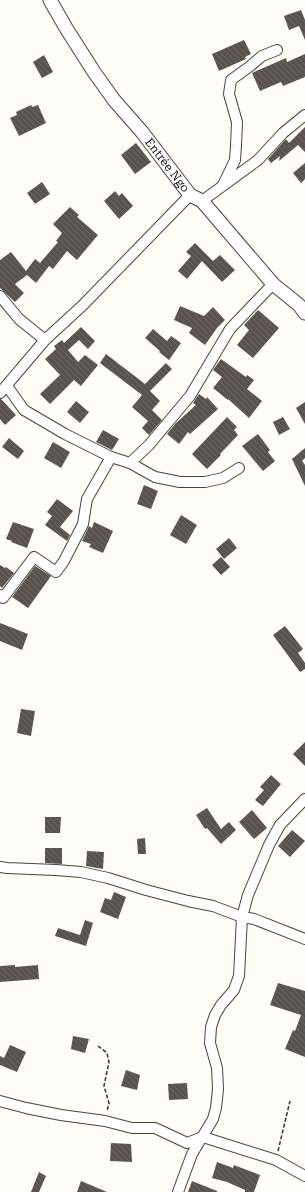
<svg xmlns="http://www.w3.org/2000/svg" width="305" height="1192" font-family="'Roboto Serif',serif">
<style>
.building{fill:url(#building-back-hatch)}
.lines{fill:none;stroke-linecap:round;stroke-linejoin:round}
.minor-casing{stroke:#444;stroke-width:12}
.tertiary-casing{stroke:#444;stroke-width:15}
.path{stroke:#333;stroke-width:1.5;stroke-dasharray:4 2;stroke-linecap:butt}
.minor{stroke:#fff;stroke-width:10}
.tertiary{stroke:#fff;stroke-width:13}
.labels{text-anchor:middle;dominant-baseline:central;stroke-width:4;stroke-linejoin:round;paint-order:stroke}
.street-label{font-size:12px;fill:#111;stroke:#fff}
</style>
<defs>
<pattern id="building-back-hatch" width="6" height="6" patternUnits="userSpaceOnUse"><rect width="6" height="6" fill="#5a524d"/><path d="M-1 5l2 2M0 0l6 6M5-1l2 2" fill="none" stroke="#6d6662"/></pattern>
</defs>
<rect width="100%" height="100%" fill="#fffdf5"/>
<g class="building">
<path d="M301,10L305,20V40L299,26L289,30L284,16Z"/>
<path d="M244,40L251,54L245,57L246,59L219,71L212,54Z"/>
<path d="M305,54V77L283,86L281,82L260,91L252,73L286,58L287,62Z"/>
<path d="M44,55L53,72L42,78L33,62Z"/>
<path d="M31,105L32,107L38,105L46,123L19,136L10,118L17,115L16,112Z"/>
<path d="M305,127V152L298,145L279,161L280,156L271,163L268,159L286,139L289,143Z"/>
<path d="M136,143L151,162L135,174L121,155Z"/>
<path d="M305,163V179L301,183L293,173Z"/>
<path d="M42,182L50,194L35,204L27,193Z"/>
<path d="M115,191L119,196L122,193L133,206L119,219L104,201Z"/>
<path d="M70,207L79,215L77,217L98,235L77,260L67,251L53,269L49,266L36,283L27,275L15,284L24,293L15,302L0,288V260L11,252L26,271L35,259L40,263L58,242L56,241L62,233L53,224Z"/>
<path d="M195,243L213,261L220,255L235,270L222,282L202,261L187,279L178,271L191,256L186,252Z"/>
<path d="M180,306L204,316L213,307L225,320L217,328L205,345L189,333L192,328L174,320Z"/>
<path d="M258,310L279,328L253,358L237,345L249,330L244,325Z"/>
<path d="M81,327L95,341L88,349L79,340L68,350L78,362L85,355L98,365L81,386L74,380L50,404L40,394L60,375L45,359L56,349L54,346L62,340L64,343Z"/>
<path d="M153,329L167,341L171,336L181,343L169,360L159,352L160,351L145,338Z"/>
<path d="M106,354L145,384L166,363L172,369L150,391L160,401L152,410L162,420L149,435L142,428L148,421L132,407L142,395L100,363Z"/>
<path d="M221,359L246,377L247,375L254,380L247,389L262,401L249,418L228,399V400L213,388L222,377L213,370Z"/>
<path d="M199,394L206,399L207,397L218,409L190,434L188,432L179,444L167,434L176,423L196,405L193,403Z"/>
<path d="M0,399H1L16,415L5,425L0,419Z"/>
<path d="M76,401L89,412L80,423L67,412Z"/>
<path d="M305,402V424L296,408Z"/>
<path d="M227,417L237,427L234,430L238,435L220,454L221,455L207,469L192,454Z"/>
<path d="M283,417L290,429L279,435L273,422Z"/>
<path d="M103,430L119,439L112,450L96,442Z"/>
<path d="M258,434L270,450L268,452L275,461L263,471L242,446Z"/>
<path d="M9,438L24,451L18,459L2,447Z"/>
<path d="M53,442L70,452L61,468L44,458Z"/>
<path d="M305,448V458L302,461L305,465V486L292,459Z"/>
<path d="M144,485L158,491L151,509L137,504Z"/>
<path d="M57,499L73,511L60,527L70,535L67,541L45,525L52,516L47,512Z"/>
<path d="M181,515L197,525L186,544L170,535Z"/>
<path d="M13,522L34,529L27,548L11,542L12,541L6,539Z"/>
<path d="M94,522L113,531L103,553L89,547L91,544L82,541L89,526L92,528Z"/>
<path d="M229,538L237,548L224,559L216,549Z"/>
<path d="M221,557L230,567L221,575L212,565Z"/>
<path d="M0,565L5,568L6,567L14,573L2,588L0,586Z"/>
<path d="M35,566L51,576L28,608L12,597Z"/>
<path d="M0,623L28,634L22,650L0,641Z"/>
<path d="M285,626L303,649L298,653L305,663V669L300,672L273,635Z"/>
<path d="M21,709L35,711L31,736L17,733Z"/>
<path d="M305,742V766L293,754Z"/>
<path d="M271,775L281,784L263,806L255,800L264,790L260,787Z"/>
<path d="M207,808L221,829L229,822L236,830L221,844L207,828L205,829L196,815Z"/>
<path d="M252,810L267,828L254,839L239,822Z"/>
<path d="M45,817H61L60,833H45Z"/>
<path d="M292,830L305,841L290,857L278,846Z"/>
<path d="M145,838L146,854H138L137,839Z"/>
<path d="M45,848H62V864L45,863Z"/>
<path d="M87,851L104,852L103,869L86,866Z"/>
<path d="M114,892L126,897L118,919L100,912L105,898L111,900Z"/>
<path d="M85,920L93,923L86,946L55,936L58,928L80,935Z"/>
<path d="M15,965V967L38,965L39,979L0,982V966Z"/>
<path d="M278,983L305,991V1057L285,1049L293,1030L295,1031L301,1015L270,1005Z"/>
<path d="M73,1036L89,1039L85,1053L71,1049Z"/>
<path d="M10,1045L26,1052L17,1072L0,1065V1056L4,1058Z"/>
<path d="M126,1070L140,1075L137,1090L121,1086Z"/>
<path d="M187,1083L188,1099L169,1100L168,1084Z"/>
<path d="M111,1143L131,1144L132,1162L110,1161Z"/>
<path d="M217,1162L233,1168L234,1165L260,1175L254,1192H245V1190L227,1182L212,1178Z"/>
<path d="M39,1172L46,1176L39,1192H31Z"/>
<path d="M81,1181L107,1192H77Z"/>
<path d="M192,1181L217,1191V1192H188Z"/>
</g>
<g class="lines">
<defs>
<g id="minor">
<path d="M223,185L235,160L236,146L237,122L229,94L231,80L249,67L262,56L277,50"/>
<path d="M202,201L258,160L283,133L305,115"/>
<path d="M0,296L19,319L45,340"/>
<path d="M7,386L24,410L65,434L111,457L130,463L155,477L180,482H205L223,478L239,468"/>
<path d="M0,393L45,340L83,305L190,195"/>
<path d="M130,463L149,445L190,396L230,329L273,284"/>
<path d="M0,595L3,598L34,557L56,572L64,561L83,524L87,499L111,457"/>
<path d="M0,867L7,868L56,870L81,872L108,878L146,890L188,901L213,906L242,917L254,919L305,939"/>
<path d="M0,1101L26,1108L61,1115L105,1121L132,1128H155L187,1143L203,1137L276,1160L305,1176"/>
<path d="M178,1192L192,1154L213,1119L216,1108L218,1089L217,1068L210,1043L211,1027L215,1015L221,1005L234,990L239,976L242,917L248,895L269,845L280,825L305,799"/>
</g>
<g id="tertiary">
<path id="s1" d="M50,0L66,28L94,72L114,100L142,132L190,195L202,201L273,284L299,305L305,313"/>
</g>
</defs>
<use href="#minor" class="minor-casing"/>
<use href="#tertiary" class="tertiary-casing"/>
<g class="path">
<path d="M98,1046L107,1053L109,1062L104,1086L109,1103L107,1111"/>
<path d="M278,1151L290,1101"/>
</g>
<use href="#minor" class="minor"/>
<use href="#tertiary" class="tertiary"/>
</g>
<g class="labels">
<g class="street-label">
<text stroke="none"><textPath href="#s1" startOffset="203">Entrée Ngo</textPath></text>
</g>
</g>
</svg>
